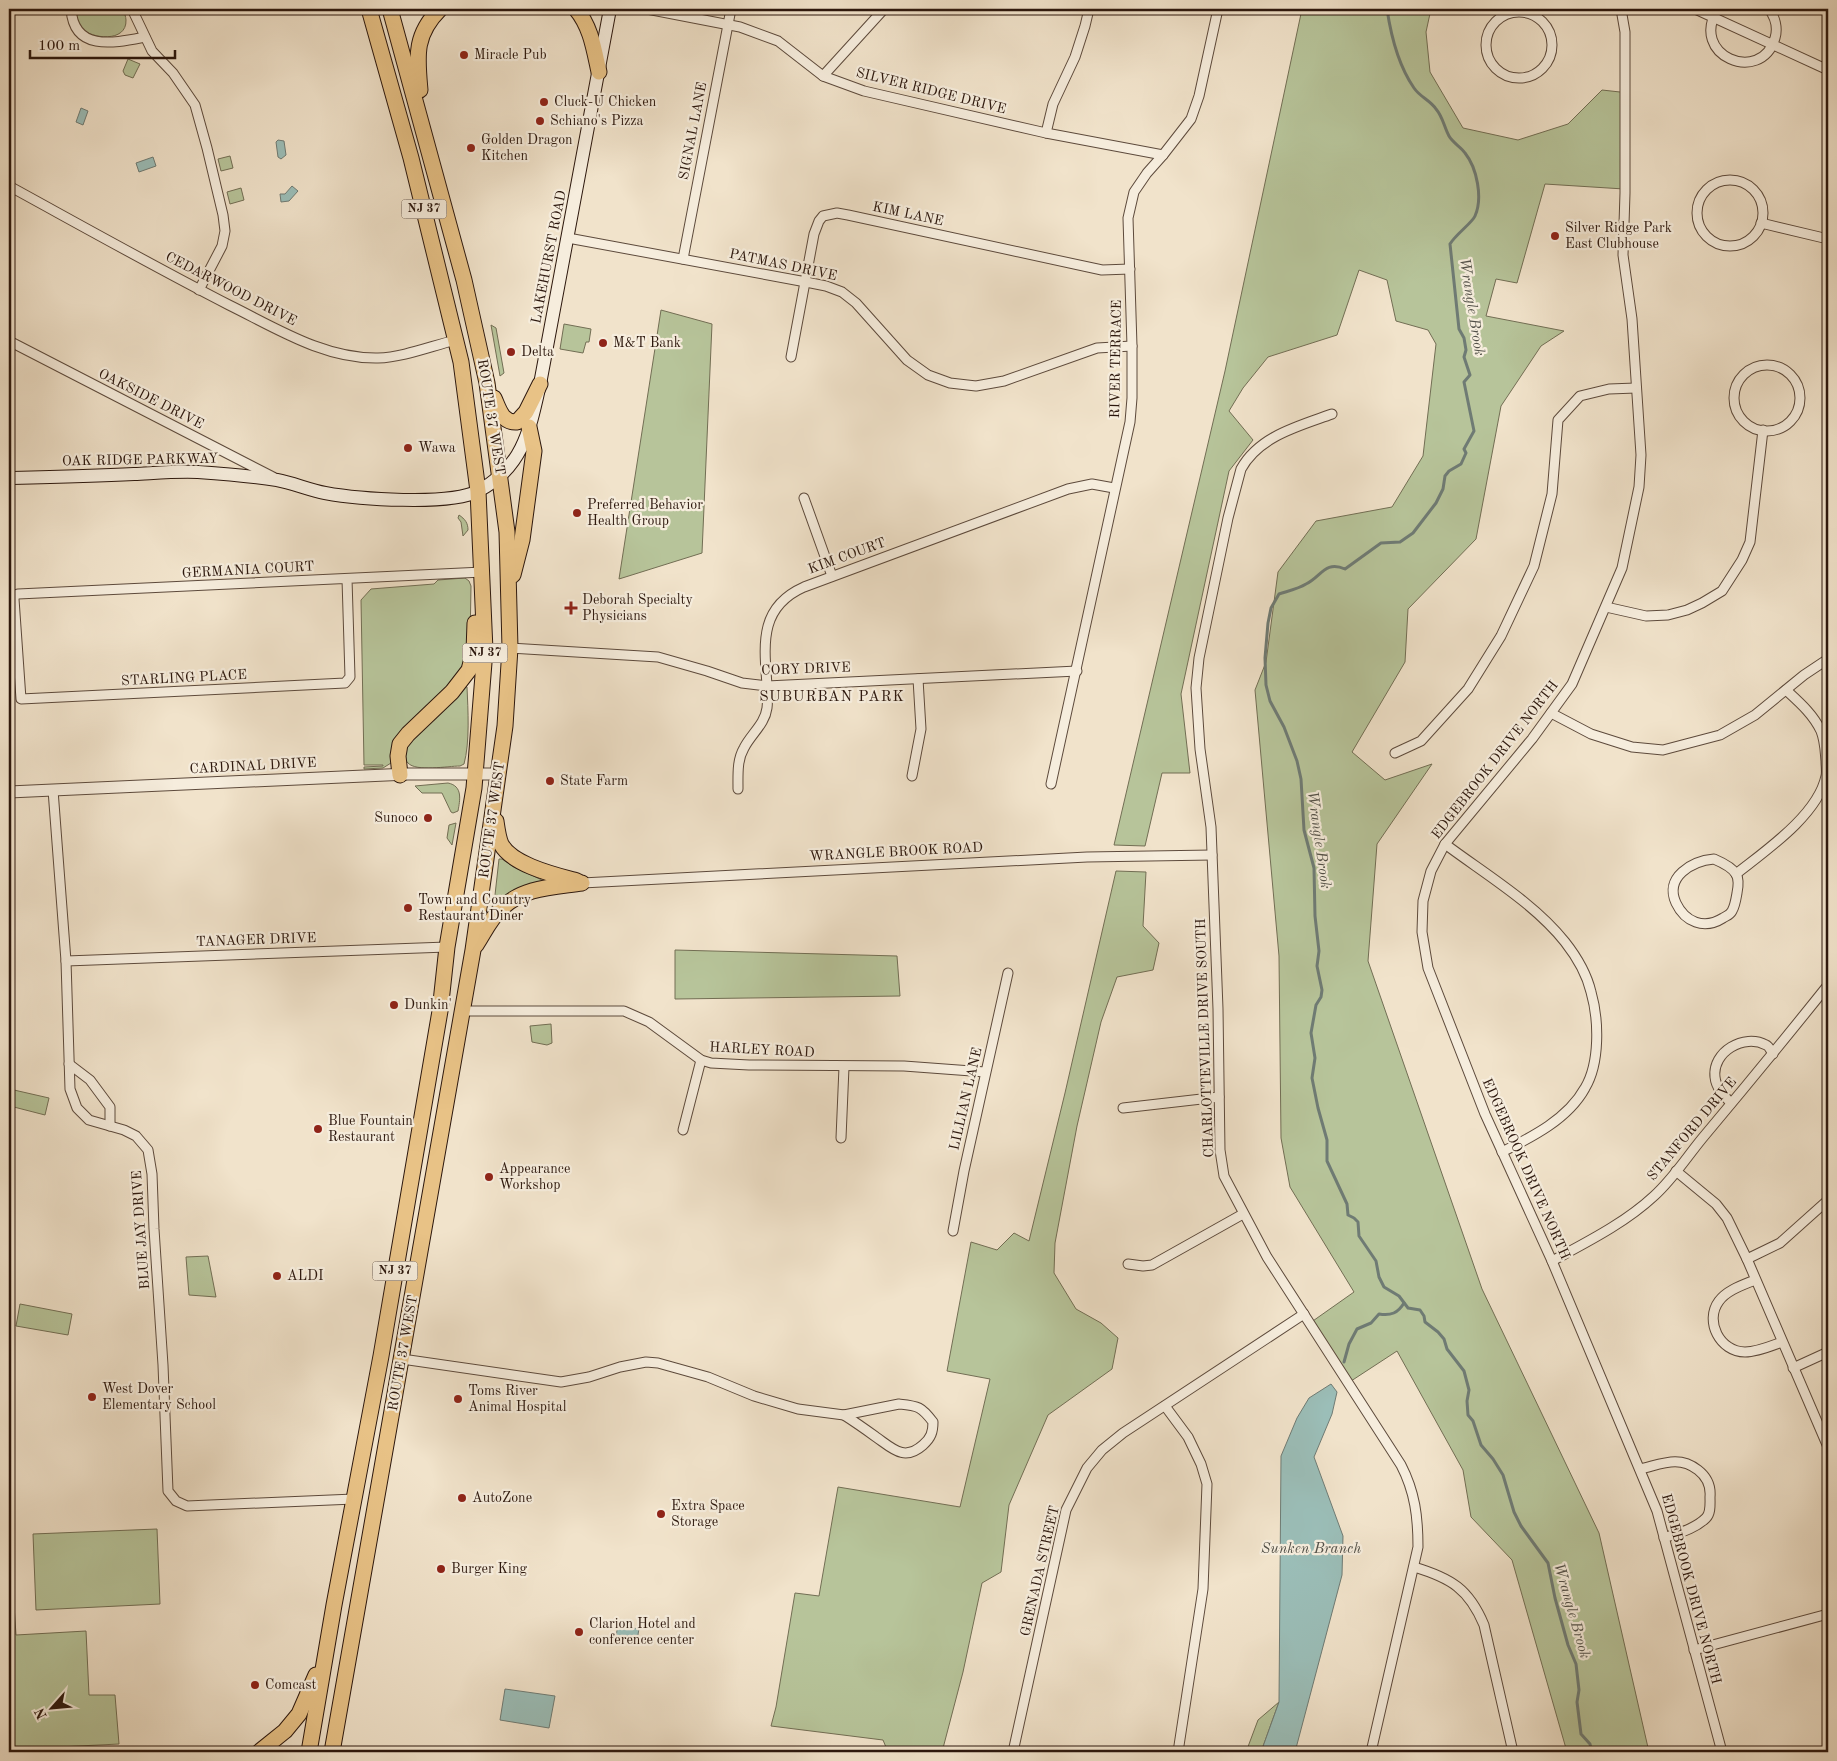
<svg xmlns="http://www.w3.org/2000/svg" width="1837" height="1761" font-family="'Old Standard TT',serif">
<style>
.green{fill:#b7c49a;stroke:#726e54}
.water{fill:#9bbeb8;stroke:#6f7b74}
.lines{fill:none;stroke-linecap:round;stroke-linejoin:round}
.stream{stroke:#6f7b74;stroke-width:3}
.minor-casing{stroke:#5d4a3c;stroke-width:11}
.tertiary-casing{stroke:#5d4a3c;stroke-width:13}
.secondary-casing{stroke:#2c170d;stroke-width:14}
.trunk-casing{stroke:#2c170d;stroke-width:17}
.minor{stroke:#f6eddd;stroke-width:9}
.tertiary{stroke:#f6eddd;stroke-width:11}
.secondary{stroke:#f6eddd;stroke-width:12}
.trunk{stroke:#e8c286;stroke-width:15}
.poi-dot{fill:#8f2418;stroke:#f6eddd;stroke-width:2}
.labels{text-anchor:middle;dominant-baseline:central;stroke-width:4.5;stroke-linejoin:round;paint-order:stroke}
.shield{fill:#f6eddd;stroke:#69574b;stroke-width:1}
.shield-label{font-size:12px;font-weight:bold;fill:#2c170d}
.poi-label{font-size:14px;fill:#2c170d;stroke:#f6eddd;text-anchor:start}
.street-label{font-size:14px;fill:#2c170d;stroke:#f6eddd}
.water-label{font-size:15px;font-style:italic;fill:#535149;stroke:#f6eddd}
.neighbourhood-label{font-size:15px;letter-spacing:1px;fill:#2c170d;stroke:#f6eddd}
</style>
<rect width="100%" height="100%" fill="#f1e3cb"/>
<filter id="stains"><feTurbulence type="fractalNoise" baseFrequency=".004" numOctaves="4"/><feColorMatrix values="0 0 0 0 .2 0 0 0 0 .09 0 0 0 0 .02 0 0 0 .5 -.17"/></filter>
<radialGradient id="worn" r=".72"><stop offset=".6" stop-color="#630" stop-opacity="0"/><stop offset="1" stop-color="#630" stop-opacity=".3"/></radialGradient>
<g class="green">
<path d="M74,9H123C124,12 126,17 126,20C127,43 91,39 81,28C76,23 76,15 74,9Z"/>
<path d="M1302,9H1431L1426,32L1430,72L1463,128L1518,140L1568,124L1602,90L1629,93L1624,189L1545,184L1517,283L1496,279L1486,316L1564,331L1541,346L1501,406L1476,539L1408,609L1405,662L1352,752L1385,780L1432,764L1377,844L1368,961L1482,1289L1599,1533L1649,1752H1567L1512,1560L1471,1517L1463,1470L1397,1351L1348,1383L1310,1323L1354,1292L1290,1187L1281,1138L1279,956L1255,690L1266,662L1278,572L1316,521L1392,507L1423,456L1436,344L1428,330L1396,321L1387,280L1359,270L1337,335L1268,357L1243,388L1229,411L1253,440L1229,471L1181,694L1190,773H1162L1145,846L1114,845L1225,371Z"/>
<path d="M128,59L140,64L133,78L125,75L123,71Z"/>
<path d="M230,156L233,168L221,171L218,159Z"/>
<path d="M241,188L244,200L230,204L227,192Z"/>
<path d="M661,310L712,324L702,553L619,579Z"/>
<path d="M564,324L591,329L589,342H586L583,353L560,349Z"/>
<path d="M491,325L496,328L504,373L500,376Z"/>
<path d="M459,515C465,519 468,523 468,530L463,536L461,522L458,518Z"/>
<path d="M465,578L469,581L471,586L470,643L463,668L391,763L383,768L364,769V767L383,766V765H364L361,600L371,589L434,584L438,580Z"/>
<path d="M465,686L467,687C468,710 470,742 464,764L460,766C448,766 416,772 408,763C404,759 404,753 404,748Z"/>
<path d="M448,783C463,786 460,800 458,811L453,813L451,812L442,793H422L415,786Z"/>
<path d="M456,823L452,845L447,838L449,825Z"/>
<path d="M499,859H502L514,867L544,881L505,897L494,904Z"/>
<path d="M1116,871L1146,872L1143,926L1159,943L1153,970L1117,977L1101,1022L1077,1126L1055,1243L1054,1273L1076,1309L1101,1323L1118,1338L1112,1369L1048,1415L1009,1505L1001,1572L982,1583L963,1672L942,1752H888L883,1740L771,1726L776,1707L795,1593L819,1596L838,1487L960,1507L990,1379L947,1371L971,1242L997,1250L1014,1233L1029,1241L1065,1093Z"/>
<path d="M675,950L897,956L900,996L675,999Z"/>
<path d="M551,1024L552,1043L547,1045L532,1042L530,1026Z"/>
<path d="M14,1090L49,1098L45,1115L10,1106Z"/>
<path d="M208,1256L216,1297L189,1295L186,1257Z"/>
<path d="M20,1304L72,1314L68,1335L16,1326Z"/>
<path d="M9,1529L16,1635L86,1631L89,1695H115L119,1744L18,1749V1752H9Z"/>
<path d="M157,1529L160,1604L36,1610L33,1534Z"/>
<path d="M1279,1702L1261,1752H1246L1258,1720Z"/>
</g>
<g class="water">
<path d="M81,108L88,111L83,125L76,122Z"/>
<path d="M278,140L284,141L286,155L281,159L278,157L276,142Z"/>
<path d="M153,157L156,166L139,172L136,163Z"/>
<path d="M292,186L298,191L289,201L281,202L280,194H285Z"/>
<path d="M1331,1384L1337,1392L1332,1414L1314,1457L1343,1536L1342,1575L1295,1752H1261L1279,1702L1281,1456L1297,1418L1309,1398Z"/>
<path d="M618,1625L639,1629L637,1640L616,1636Z"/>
<path d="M505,1689L555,1696L549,1728L500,1720Z"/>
</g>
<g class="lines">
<g class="stream">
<path d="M1387,9C1391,36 1398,65 1414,88C1420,97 1430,100 1436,109C1443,117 1444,127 1449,136C1453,143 1461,147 1465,153C1477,168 1483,198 1475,216C1472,223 1456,234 1450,244L1459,329L1464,338L1466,350L1464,357L1470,375L1464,382L1474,431L1464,449L1466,453L1461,464L1449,471L1445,476L1443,489L1436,503L1413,533L1400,542L1381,543L1345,569C1325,560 1321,577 1306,584C1298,589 1288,591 1279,594L1271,608L1268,623L1265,658L1266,685L1270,701L1284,727L1297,761L1301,779L1304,830L1314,868L1315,916L1319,951L1317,966L1322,990L1321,997L1316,1005L1311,1033L1315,1058L1312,1078L1318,1108L1327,1140V1161L1347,1204L1348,1215L1354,1218L1358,1222L1359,1236L1376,1261L1379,1277L1384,1287L1399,1296L1408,1308L1420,1310L1424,1316L1425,1322L1438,1332L1444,1339L1447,1349L1464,1371L1469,1390L1467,1401L1468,1415L1473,1421L1481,1445L1493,1459L1503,1475L1514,1512L1521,1526L1548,1563L1555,1598L1568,1645L1576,1664L1579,1690L1577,1702L1581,1734L1590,1744L1592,1752"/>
<path d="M1344,1362L1349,1344L1357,1329L1371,1323L1379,1314C1391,1316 1398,1313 1404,1303"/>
</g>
<defs>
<g id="minor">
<path d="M71,9C74,52 114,43 145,37"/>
<path d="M132,9L152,51L173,73L195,105L207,148L223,215L225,231L222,246L199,290"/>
<path d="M647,9L740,27L778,41L823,76L864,91L1046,133L1163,155"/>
<path d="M1621,9L1625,32V193L1623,255L1632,319L1641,455L1639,487L1622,568L1572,684L1532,739L1445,844L1431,871L1423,901L1422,932L1428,968L1485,1114L1552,1261L1657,1511L1722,1752"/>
<path d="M1695,9L1828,70"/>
<path d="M1718,9C1688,55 1761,86 1775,38C1778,28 1775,17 1769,9"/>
<circle cx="1519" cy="45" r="33"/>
<path d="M823,76L884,9"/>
<path d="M1046,133L1053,104L1075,57L1085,26L1089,9"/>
<circle cx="1730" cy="213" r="33"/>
<path d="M9,186C82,226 155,267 229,305C276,328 324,359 378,358C404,357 431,346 456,340"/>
<path d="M1761,223L1828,239"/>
<path d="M568,238L806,282L826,286L842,292L856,303L907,360L928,375L950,383L976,386L1004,381L1097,348L1132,346"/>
<path d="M683,259L731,9"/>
<path d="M9,341L273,477"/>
<path d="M791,357L814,234L819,221L823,216L837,213L848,215L1102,270L1130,269"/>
<circle cx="1767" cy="398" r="33"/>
<path d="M1332,414C1299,426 1259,436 1241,469L1228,518L1199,658L1196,688L1200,749L1211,827L1218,1009L1220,1150L1224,1176L1267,1257L1401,1465C1415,1492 1418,1517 1418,1547L1371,1752"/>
<path d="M804,498L832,576"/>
<path d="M347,579L350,677L345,683L21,699L14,599L15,595L18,594L483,572"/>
<path d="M1606,607L1646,616L1668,615L1687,610L1702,603L1722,591L1742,560L1750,542L1763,430"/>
<path d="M510,648L658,657L707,671L742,683L767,686L1077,671"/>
<path d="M1551,713L1591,734L1632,747L1663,750L1720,735L1755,715L1804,675L1828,659"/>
<path d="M1395,753L1421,741L1468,689L1501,636L1534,566L1552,494L1558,420L1580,396L1609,389L1636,388"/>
<path d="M912,776L921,729L918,679"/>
<path d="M1051,784L1130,422L1132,398V346L1128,218L1134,192L1147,173L1163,155L1191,119L1199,96L1218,9"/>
<path d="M738,789C738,774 737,760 744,748C751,734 765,724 767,708C768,701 767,693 767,685C764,644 759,607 804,587L1068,489L1092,484L1114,488"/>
<path d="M53,790L66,961L70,1089L77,1108L89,1120L124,1130L136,1136L148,1150L152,1174L154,1229L163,1365L168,1491L176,1501L187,1506L354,1499"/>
<path d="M1445,844C1485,874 1534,903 1565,942C1576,956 1587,975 1591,992C1599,1020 1600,1063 1585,1088C1568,1119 1532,1137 1502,1152"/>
<path d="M1714,859C1721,862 1732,867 1736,874C1739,879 1738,888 1737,893C1736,899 1735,906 1732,911C1730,915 1726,916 1723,918C1704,930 1685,922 1676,903C1664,877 1692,861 1714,859Z"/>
<path d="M1736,874C1765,851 1818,815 1826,776C1827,772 1826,766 1826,761C1825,750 1825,741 1821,731C1813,714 1799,702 1786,690"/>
<path d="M582,883L1087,857L1212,855"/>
<path d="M66,961L447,947"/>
<path d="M462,1011H624L649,1022L701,1060L711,1063L749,1065L904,1066L985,1072"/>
<path d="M69,1064L90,1080L110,1107V1126"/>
<path d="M1731,1103C1724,1096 1716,1088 1715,1077C1712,1052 1744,1033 1766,1045C1769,1046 1771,1051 1773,1054"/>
<path d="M1123,1108L1219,1097"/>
<path d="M683,1130L701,1060"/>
<path d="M841,1138L844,1067"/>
<path d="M1676,1171L1716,1204L1727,1218L1747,1259L1828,1447"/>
<path d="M953,1231L964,1171L1008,973"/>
<path d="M1747,1259L1780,1243L1828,1200"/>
<path d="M1552,1261C1587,1242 1625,1223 1654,1196C1674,1178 1688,1155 1705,1135C1747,1085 1788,1035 1828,985"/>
<path d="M1128,1264L1143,1266L1152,1265L1243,1214"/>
<path d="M1755,1280C1743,1285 1727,1290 1719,1301C1704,1321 1720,1352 1745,1352C1757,1352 1771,1346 1782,1342"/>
<path d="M402,1359L561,1382L589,1377L620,1367L646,1362L658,1363L708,1377L754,1396L798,1409L844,1415"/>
<path d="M1793,1368L1828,1352"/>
<path d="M899,1404C918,1406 921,1406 933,1422C933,1432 931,1438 923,1445C904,1462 892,1448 876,1437C865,1429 855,1422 844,1415Z"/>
<path d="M1165,1406L1188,1437L1201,1464L1207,1484L1203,1589L1178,1752"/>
<path d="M1640,1469C1662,1464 1679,1455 1698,1470C1707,1477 1711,1486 1710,1497C1710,1504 1711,1513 1706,1518C1695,1529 1678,1533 1664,1538"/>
<path d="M1414,1567C1451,1578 1469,1589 1484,1625L1513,1752"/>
<path d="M1694,1650L1828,1614"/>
<path d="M1013,1752L1066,1510L1087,1468L1102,1450L1123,1433L1304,1314"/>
</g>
<path id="tertiary" d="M9,792L408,774H499"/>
<path id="secondary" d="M9,478C50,477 92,476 134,474C155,473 177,471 198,472C225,474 251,476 277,480C293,483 309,490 325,493C357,499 450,506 478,491C523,468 530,429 540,384L610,9"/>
<g id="trunk">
<path d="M576,9C591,27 594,49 599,72"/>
<path d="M420,90C417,56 414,35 440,9"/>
<path d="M494,398C499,409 502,423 517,422L526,412L540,384"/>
<path d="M513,575L522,540L534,451L529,427"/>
<path d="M400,775L398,756L400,744L408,734L452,692L469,670L474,651L475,623"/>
<path d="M496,821C497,828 498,837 501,844C512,865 555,875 577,881"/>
<path d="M476,945C484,933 490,919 501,909C522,887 554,887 582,883"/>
<path d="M259,1752L285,1731L299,1714L316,1675"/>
<path d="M309,1752L334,1605L381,1356L440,1011L447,947L474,788L485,650L478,491L461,362L411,158L369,9"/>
<path d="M332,1752L473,950L505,726L510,648L507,532L487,383L464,280L390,9"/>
</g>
</defs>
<use href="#minor" class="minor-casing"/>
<use href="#tertiary" class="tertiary-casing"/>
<use href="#secondary" class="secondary-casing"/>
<use href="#trunk" class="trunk-casing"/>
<use href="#minor" class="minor"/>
<use href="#tertiary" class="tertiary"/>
<use href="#secondary" class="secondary"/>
<use href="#trunk" class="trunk"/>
</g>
<g class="poi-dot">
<circle cx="464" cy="55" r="5"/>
<circle cx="544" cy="102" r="5"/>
<circle cx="540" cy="121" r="5"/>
<circle cx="471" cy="148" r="5"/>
<circle cx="1555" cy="236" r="5"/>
<circle cx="603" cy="343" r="5"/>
<circle cx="511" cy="352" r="5"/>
<circle cx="408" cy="448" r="5"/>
<circle cx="577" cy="513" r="5"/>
<path d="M568.5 600.5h5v5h5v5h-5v5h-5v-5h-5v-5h5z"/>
<circle cx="550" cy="781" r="5"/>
<circle cx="428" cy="818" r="5"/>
<circle cx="408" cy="908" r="5"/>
<circle cx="394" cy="1005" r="5"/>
<circle cx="318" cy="1129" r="5"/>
<circle cx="489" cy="1177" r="5"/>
<circle cx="277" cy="1276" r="5"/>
<circle cx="92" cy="1397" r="5"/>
<circle cx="458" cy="1399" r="5"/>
<circle cx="462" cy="1498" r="5"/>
<circle cx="661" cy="1514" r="5"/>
<circle cx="441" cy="1569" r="5"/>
<circle cx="579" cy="1632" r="5"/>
<circle cx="255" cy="1685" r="5"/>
</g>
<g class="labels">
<g class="shield">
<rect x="401.5" y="199.5" width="45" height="19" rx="4"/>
<rect x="462.5" y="643.5" width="45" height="19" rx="4"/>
<rect x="372.5" y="1261.5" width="45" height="19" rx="4"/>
</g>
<g class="shield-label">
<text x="424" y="209">NJ 37</text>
<text x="485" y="653">NJ 37</text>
<text x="395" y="1271">NJ 37</text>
</g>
<g class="poi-label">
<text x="474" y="55">Miracle Pub</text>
<text x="554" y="102">Cluck-U Chicken</text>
<text x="550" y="121">Schiano's Pizza</text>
<text x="481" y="140">Golden Dragon<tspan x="481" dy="16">Kitchen</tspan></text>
<text x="1565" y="228">Silver Ridge Park<tspan x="1565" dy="16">East Clubhouse</tspan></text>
<text x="613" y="343">M&amp;T Bank</text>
<text x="521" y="352">Delta</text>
<text x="418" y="448">Wawa</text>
<text x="587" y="505">Preferred Behavior<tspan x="587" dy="16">Health Group</tspan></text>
<text x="582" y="600">Deborah Specialty<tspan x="582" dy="16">Physicians</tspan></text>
<text x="560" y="781">State Farm</text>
<text x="418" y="818" text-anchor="end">Sunoco</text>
<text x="418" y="900">Town and Country<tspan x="418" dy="16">Restaurant Diner</tspan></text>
<text x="404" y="1005">Dunkin'</text>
<text x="328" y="1121">Blue Fountain<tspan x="328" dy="16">Restaurant</tspan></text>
<text x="499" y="1169">Appearance<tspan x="499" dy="16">Workshop</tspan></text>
<text x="287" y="1276">ALDI</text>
<text x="102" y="1389">West Dover<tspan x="102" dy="16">Elementary School</tspan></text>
<text x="468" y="1391">Toms River<tspan x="468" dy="16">Animal Hospital</tspan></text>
<text x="472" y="1498">AutoZone</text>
<text x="671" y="1506">Extra Space<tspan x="671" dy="16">Storage</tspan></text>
<text x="451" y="1569">Burger King</text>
<text x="589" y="1624">Clarion Hotel and<tspan x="589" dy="16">conference center</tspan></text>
<text x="265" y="1685">Comcast</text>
</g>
<g class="street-label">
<text transform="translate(931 91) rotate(14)">SILVER RIDGE DRIVE</text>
<text transform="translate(693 131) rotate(-79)">SIGNAL LANE</text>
<text transform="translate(908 214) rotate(12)">KIM LANE</text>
<text transform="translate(549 257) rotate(-79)">LAKEHURST ROAD</text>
<text transform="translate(783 265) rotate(12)">PATMAS DRIVE</text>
<text transform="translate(231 289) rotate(27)">CEDARWOOD DRIVE</text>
<text transform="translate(1116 359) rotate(-89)">RIVER TERRACE</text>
<text transform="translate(151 399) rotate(27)">OAKSIDE DRIVE</text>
<text transform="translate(491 417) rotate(81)">ROUTE 37 WEST</text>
<text transform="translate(140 460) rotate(-1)">OAK RIDGE PARKWAY</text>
<text transform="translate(847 556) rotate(-20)">KIM COURT</text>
<text transform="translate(248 570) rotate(-3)">GERMANIA COURT</text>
<text transform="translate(806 669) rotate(-2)">CORY DRIVE</text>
<text transform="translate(184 678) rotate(-3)">STARLING PLACE</text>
<text transform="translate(1495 760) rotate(-52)">EDGEBROOK DRIVE NORTH</text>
<text transform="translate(253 766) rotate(-3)">CARDINAL DRIVE</text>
<text transform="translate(492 820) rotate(-82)">ROUTE 37 WEST</text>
<text transform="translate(896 852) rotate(-3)">WRANGLE BROOK ROAD</text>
<text transform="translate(256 940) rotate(-2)">TANAGER DRIVE</text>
<text transform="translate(1205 1038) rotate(-92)">CHARLOTTEVILLE DRIVE SOUTH</text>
<text transform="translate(762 1050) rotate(3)">HARLEY ROAD</text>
<text transform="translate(966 1099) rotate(-77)">LILLIAN LANE</text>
<text transform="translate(1692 1129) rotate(-50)">STANFORD DRIVE</text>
<text transform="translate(1526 1169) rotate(66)">EDGEBROOK DRIVE NORTH</text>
<text transform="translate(141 1230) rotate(-94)">BLUE JAY DRIVE</text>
<text transform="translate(403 1353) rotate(-80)">ROUTE 37 WEST</text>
<text transform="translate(1040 1571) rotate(-77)">GRENADA STREET</text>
<text transform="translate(1691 1589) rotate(75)">EDGEBROOK DRIVE NORTH</text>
</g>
<g class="water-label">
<text transform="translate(1471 307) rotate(81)">Wrangle Brook</text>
<text transform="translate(1318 840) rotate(82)">Wrangle Brook</text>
<text x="1311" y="1549">Sunken Branch</text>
<text transform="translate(1571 1611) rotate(74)">Wrangle Brook</text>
</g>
<g class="neighbourhood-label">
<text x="832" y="697">SUBURBAN PARK</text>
</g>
</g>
<rect width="1837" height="1761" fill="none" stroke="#f1e3cb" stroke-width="30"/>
<rect x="10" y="10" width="1817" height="1741" fill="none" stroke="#2c170d" stroke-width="2.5"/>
<rect x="15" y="15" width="1807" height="1731" fill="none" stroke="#2c170d"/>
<g transform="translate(52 1708) rotate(243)" stroke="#f6eddd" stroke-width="4" paint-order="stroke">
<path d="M0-4L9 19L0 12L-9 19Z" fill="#2c170d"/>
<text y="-8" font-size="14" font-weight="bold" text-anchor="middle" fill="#2c170d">N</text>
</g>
<path d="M30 50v8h145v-8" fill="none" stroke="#2c170d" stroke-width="2.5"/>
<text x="38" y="50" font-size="15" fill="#2c170d" stroke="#f6eddd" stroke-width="4" paint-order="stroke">100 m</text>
<rect width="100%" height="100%" filter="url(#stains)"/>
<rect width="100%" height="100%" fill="url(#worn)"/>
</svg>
